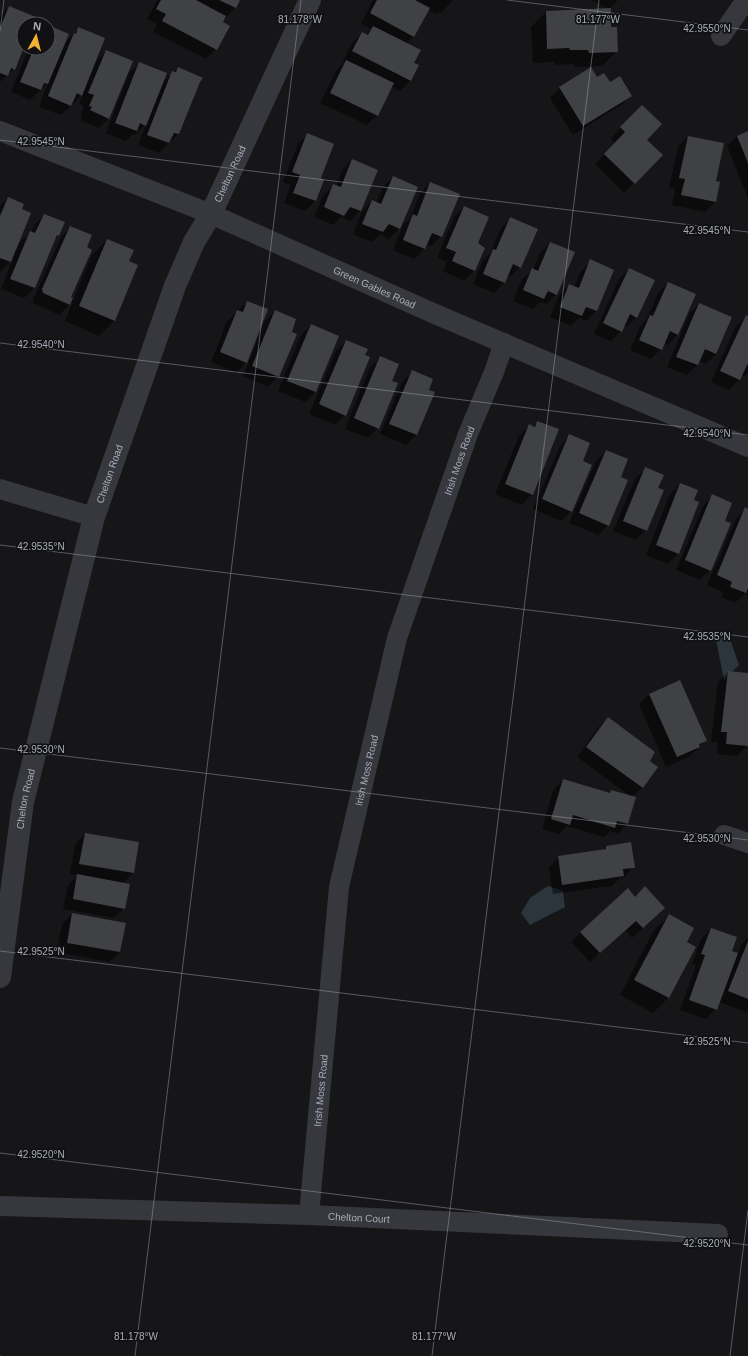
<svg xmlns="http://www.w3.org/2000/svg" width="748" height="1356" font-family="Helvetica,sans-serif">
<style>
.water{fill:#2c353c}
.shadow{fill:#0007}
.building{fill:#404145}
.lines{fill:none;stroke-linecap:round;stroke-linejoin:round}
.minor{stroke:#37383d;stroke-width:20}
.tertiary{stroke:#37383d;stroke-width:22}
.ticks{fill:none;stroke:#a8adb8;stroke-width:1;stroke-opacity:0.45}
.labels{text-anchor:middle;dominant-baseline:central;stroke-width:3.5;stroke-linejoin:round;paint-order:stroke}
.street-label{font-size:10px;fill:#a8adb8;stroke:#111113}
.ticks-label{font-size:10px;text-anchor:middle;fill:#a8adb8;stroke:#111113;stroke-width:3.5;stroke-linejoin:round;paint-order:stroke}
</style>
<rect width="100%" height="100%" fill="#161618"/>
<g class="water">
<path d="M728,633L739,665L724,680L715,635Z"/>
<path d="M548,886L563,891L565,907L530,925L521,913L530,898Z"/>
</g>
<g class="shadow">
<path d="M157,0H239L235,8L221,23L216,49L206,59L153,32L157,24L147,19Z"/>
<path d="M373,0H453L441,13L436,14L428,10L414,36L406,44L413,64L418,66L410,81L400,91L391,86L377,115L367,125L320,103L336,71L344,62L343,61L352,43L362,33L366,35L371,29L361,23Z"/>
<path d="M591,0H618L610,8V28L617,51L602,66L574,67V64L555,65L554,62L533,63L531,27L546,12L609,9Z"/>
<path d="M9,8L32,24H24V44L14,69L0,82V16Z"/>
<path d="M48,26L63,45L79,28L94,63L106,51L109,118L99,128L81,121L82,117L80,116L84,106L79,103L83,94L61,115L39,107L48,83L30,100L11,92L29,48H48Z"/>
<path d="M140,63L161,84L178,68V134L159,153L138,145L146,124L135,135L132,134L126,141L106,133L129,73Z"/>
<path d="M597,79L610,84L631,95L621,105L573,135L550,98L560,88Z"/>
<path d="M642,106L646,140L634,183L624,193L595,164L615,143L611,138Z"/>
<path d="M748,132V198L727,146L737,136Z"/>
<path d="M308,134L320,179L323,180L315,201L305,211L284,203L291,185L283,182L298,144Z"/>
<path d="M688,137L715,182V202L705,212L672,205L675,189L669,188L678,147Z"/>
<path d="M352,160L376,170L360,211L350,221L341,217L333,225L314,217L323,196L333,186L336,187L342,170Z"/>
<path d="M393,177L399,229L389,239L380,234L372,242L353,234L362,211L372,201L376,203L383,187Z"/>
<path d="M430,183L441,236L431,246L426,244L424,249L414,259L393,250L403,225L410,219L420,193Z"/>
<path d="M8,198L21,210L15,249L17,250L20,242L31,233L34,225L44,215L58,235L54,240L34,288L24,298L1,289L13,258L0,272V206Z"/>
<path d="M464,207L476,243L483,249L474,271L464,281L443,271L447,262L437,258L454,217Z"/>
<path d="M511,218L520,267L510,277L507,276L504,283L494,293L473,284L483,260L490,254L501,228Z"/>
<path d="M71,227L70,298L73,300L92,255L107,240L127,262L137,266L114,321L99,336L65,321L73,301L59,315L33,303V300L61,237Z"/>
<path d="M550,243L556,294L546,304L540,302L533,309L513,301L522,279L533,270L540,253Z"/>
<path d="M591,261L596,311L586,321L579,318L571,326L550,317L559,295L569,285L574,287L581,271Z"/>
<path d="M629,269L637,317L626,327L624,326L621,331L611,341L594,334L619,279Z"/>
<path d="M668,283L678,334L668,345L664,343L661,349L651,359L630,350L640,326L647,319L658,293Z"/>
<path d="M247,302L246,362L236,373L211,362L227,321Z"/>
<path d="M699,304L716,354L706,364L699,361L697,365L687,375L667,367L689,314Z"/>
<path d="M275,311L290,332L295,334L278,377L268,387L243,376L265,321Z"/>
<path d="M746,316L748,317V362H743L748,365V373L745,376L741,375L739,380L729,390L711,382L736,326Z"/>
<path d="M311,325L338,336L315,392L305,402L278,391L301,335Z"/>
<path d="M346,341L345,415L335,425L309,414L336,351Z"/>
<path d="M381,357L391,381L378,428L368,438L345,429L370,367Z"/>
<path d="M412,372L427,390L433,393L416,435L406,445L380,434L402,382Z"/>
<path d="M537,422L532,494L522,505L495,494L519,436L529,426L532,427Z"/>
<path d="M570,435L581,461L571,511L561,521L533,509L560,446Z"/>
<path d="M606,451L620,477L608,525L598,535L569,523L596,461Z"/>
<path d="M645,469L657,489L646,530L636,540L613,531L635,479Z"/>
<path d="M680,484L693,500L698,503L678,554L668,564L646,555L670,494Z"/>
<path d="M713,496L724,521L710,570L700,580L676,570L703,506Z"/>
<path d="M746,509L748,510V598L746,592L735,603L721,597L723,592L707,585L736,519Z"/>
<path d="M728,672L748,674L747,746L737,756L717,754L718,742H711L718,682Z"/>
<path d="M649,694L705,741L689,757L666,767L639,704Z"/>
<path d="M608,718L648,761L657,768L642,788L632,797L628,823L618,834L610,831L604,837L567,826L559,834L542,829L553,790L563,780L608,794L611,791L630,796L577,757L598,728Z"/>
<path d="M85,834L133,873L122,884L124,908L114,918L63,909L68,885L78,875L70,874L75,844Z"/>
<path d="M606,847L634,867L624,877L620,878L612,886L553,894L549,867L559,857L602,850Z"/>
<path d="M635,898L664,908L632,938L625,930L590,962L571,942L581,932Z"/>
<path d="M72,914L125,924L120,952L109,962L57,952L62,924Z"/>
<path d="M669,916L685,942L695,947L668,998L653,1013L620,995L654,930Z"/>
<path d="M711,929L730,951L738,954L742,944L748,937V1011L746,1012L719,1002L716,1009L706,1019L680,1010L696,965L692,964L701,939Z"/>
</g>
<g class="building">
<path d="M161,0H196L226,16L223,22L230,26L217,50L162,21L166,14L156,9Z"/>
<path d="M219,0H240L236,8Z"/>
<path d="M377,0H415L430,8L414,37L370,13Z"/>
<path d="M9,6L36,17L33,24H24V47L15,70L11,68L8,76L0,73V28Z"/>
<path d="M611,8V27H617L618,52L589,53L588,50H570L569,48L547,49L546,11Z"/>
<path d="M48,25L69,34L48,84L44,83L41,90L20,82L34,48H48Z"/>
<path d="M373,26L421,50L414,63L419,65L411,81L352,51L362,32L368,35Z"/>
<path d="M78,27L105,38L82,96L77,93L71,106L48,96L74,33L76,34Z"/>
<path d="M106,50L133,61L109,119L90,110L92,107L89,106L94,95L88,93Z"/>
<path d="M346,60L394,83L378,116L330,93Z"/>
<path d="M139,62L167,73L146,126L140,123L137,131L115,123Z"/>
<path d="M178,67L203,78L200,82L179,134L174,133L169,143L147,135L172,71L176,72Z"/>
<path d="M591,67L597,77L604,73L610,82L620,76L632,96L583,126L559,87Z"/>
<path d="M642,105L662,124L647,140L663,155L635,184L604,154L625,132L620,127Z"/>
<path d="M748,131V163L737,136Z"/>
<path d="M307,133L334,144L321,178L324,180L316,201L293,193L300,175L292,172Z"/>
<path d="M688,136L724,143L716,181L720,182L716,202L681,195L685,179L679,178Z"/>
<path d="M352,159L378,170L361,211L350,207L344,216L324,207L333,184L341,187Z"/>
<path d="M393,176L418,187L400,229L389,224L383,232L362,224L372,200L381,204Z"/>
<path d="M430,182L460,194L442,237L432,233L425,249L403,240L413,214L417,216Z"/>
<path d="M8,197L24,204L22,209L31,213L11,262L0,258V216Z"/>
<path d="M464,206L489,217L478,243L485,248L475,271L452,261L456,252L446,248Z"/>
<path d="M44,214L65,222L59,236L57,235L35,288L10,279L30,231L35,233Z"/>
<path d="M510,217L538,229L521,268L513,264L505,283L483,274L493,249L496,250Z"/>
<path d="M70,226L92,235L87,247L92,250L71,297L73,298L70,305L43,293L42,289Z"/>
<path d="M107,239L134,250L129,261L138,265L115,321L79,306Z"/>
<path d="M550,242L575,252L557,295L548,291L544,299L523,290L532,268L538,271Z"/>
<path d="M590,259L614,270L597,311L586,307L582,316L560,307L569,284L579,288Z"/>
<path d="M629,268L655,280L637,318L630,314L622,332L603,323Z"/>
<path d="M668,282L696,294L678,335L670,331L662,350L639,340L650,315L653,316Z"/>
<path d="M247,301L268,309L247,363L220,352L237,310L243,312Z"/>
<path d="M699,303L732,317L716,354L705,349L698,365L676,357Z"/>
<path d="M275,310L296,319L292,332L297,334L279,377L252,366Z"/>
<path d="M746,315L748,316V363L740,380L720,371Z"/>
<path d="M311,324L339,336L316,392L287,381Z"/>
<path d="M346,340L368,349L365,355L370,357L346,416L319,404Z"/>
<path d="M380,356L399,364L392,381L398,383L379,429L354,418Z"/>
<path d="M412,370L433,379L429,390L435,392L417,435L389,424Z"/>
<path d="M537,421L559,429L533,495L505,484L529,424L535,427Z"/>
<path d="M569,434L590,443L583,461L592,465L572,512L542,499Z"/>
<path d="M606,450L628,459L621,477L628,480L609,526L579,513Z"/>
<path d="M645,467L664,475L658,488L664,490L647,531L623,521Z"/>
<path d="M680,483L698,490L694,500L699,502L679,554L656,545Z"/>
<path d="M712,494L732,503L725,521L731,523L711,571L685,560Z"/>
<path d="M745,507L748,509V588L746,593L730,587L732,582L717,575Z"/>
<path d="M728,671L748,673V746L726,744L727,732H721Z"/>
<path d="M680,680L707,741L699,744L700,747L677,757L649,694Z"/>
<path d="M608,717L655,752L650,761L658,767L643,788L586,747Z"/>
<path d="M563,779L610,793L611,790L636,797L628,824L617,821L615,828L573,815L570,825L551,819Z"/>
<path d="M85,833L139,842L134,873L79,864Z"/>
<path d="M631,842L635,868L623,869L624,876L562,885L558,856L606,849V846Z"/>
<path d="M77,874L130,884L125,909L73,899Z"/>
<path d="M645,886L665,908L643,928L636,921L600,953L580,932L628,888L635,897Z"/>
<path d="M72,913L126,923L120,952L67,943Z"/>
<path d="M669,914L694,928L687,942L696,947L669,998L634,980Z"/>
<path d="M711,928L737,937L732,951L738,953L717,1010L689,1000L705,955L701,954Z"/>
<path d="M748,941V999L728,991Z"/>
</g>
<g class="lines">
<g class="minor">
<path d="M721,36L746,0"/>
<path id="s1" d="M0,131L211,214L435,314L748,447"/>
<path d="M0,489L94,517"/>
<path d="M724,835L748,843"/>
<path id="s2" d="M0,1206L309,1215L718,1234"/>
<path id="s3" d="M309,1215L339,887L397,638L468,434L494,372L504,343"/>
</g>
<path class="tertiary" id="s4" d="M0,977L23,802L94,517L175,286L194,242L211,214L310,0"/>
</g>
<path class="ticks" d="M507,0L748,30M0,31L4,0M0,140L748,232M0,343L748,435M0,545L748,637M0,748L748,840M0,951L748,1043M0,1153L748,1245M0,1356H1M135,1356L301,0M432,1356L599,0M730,1356L748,1210"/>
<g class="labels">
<g class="street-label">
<text stroke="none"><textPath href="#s4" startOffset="840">Chelton Road</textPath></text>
<text stroke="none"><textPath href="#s1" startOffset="406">Green Gables Road</textPath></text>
<text stroke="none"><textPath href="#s3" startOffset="773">Irish Moss Road</textPath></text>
<text stroke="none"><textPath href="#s4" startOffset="516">Chelton Road</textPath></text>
<text stroke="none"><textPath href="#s3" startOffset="449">Irish Moss Road</textPath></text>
<text stroke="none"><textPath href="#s4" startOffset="180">Chelton Road</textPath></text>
<text stroke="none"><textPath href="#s3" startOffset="125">Irish Moss Road</textPath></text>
<text stroke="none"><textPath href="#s2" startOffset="359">Chelton Court</textPath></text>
</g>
</g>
<g class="ticks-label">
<text x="300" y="23">81.178°W</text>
<text x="598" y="23">81.177°W</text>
<text x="707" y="32">42.9550°N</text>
<text x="41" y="145">42.9545°N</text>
<text x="707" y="234">42.9545°N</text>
<text x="41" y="348">42.9540°N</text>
<text x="707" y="437">42.9540°N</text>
<text x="41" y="550">42.9535°N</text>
<text x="707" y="640">42.9535°N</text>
<text x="41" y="753">42.9530°N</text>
<text x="707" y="842">42.9530°N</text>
<text x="41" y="955">42.9525°N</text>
<text x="707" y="1045">42.9525°N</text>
<text x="41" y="1158">42.9520°N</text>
<text x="707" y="1247">42.9520°N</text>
<text x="136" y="1340">81.178°W</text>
<text x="434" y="1340">81.177°W</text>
</g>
<g transform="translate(36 36) rotate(7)"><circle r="19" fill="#111113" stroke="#4d4f55"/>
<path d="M0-3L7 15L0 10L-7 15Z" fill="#f2b134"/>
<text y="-6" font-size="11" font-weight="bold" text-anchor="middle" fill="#a8adb8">N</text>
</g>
</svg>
